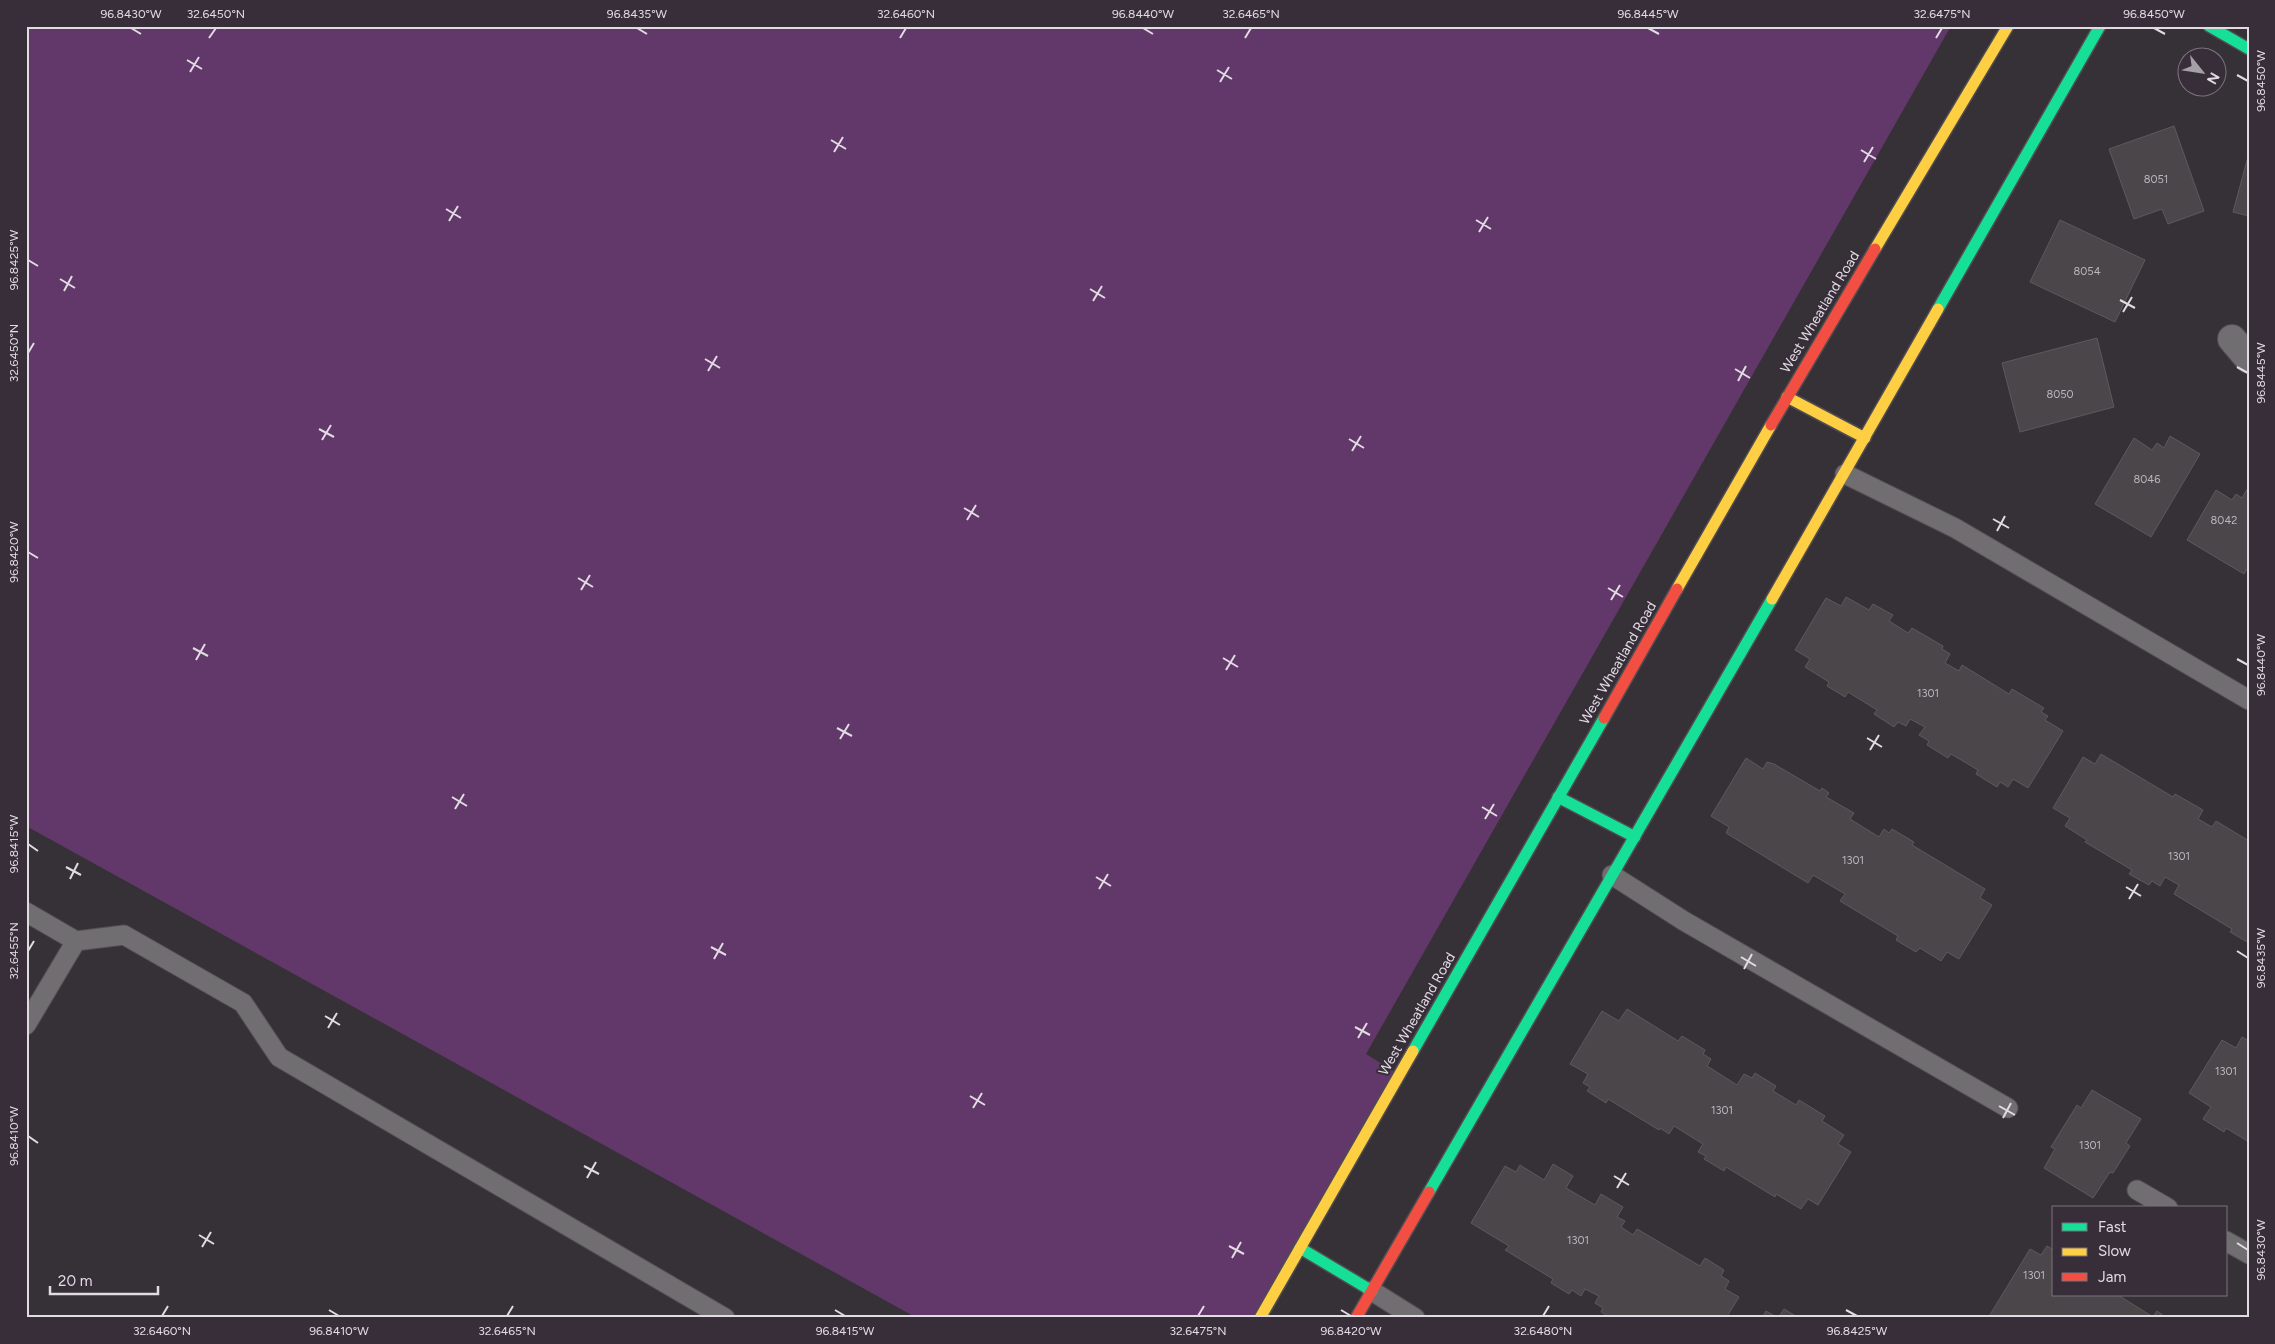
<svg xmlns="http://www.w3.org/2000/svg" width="2275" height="1344" font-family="Figtree,sans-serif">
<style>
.green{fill:#613869}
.building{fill:#4a464a;stroke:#5d595d}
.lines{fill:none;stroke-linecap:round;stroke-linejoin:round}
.lane-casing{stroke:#514d51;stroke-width:21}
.street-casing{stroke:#514d51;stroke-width:30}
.fast-casing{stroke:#514d51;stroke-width:14}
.slow-casing{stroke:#514d51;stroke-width:14}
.jam-casing{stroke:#514d51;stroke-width:14}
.lane{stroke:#716e71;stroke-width:19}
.street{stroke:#716e71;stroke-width:28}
.fast{stroke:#16e098;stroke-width:11}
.slow{stroke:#ffcf43;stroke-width:11}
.jam{stroke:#f24e42;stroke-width:11}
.ticks{fill:none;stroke:#e1dbe2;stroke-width:2}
.labels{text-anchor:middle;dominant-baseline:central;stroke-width:4;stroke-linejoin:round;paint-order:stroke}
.number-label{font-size:11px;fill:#bbb6bc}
.street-label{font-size:14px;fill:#e1dbe2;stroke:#372e39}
.neatline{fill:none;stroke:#e1dbe2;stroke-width:2}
.ticks-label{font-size:12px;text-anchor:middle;fill:#e1dbe2}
</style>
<rect width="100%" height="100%" fill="#363136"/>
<path class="green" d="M26,26H1951L1366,1054L1398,1074L1261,1318H917L26,826Z"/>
<g class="building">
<path d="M2174,126L2204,211L2168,224L2162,209L2134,219L2109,149Z"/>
<path d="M2249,153V216L2233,212Z"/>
<path d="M2060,220L2145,260L2115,322L2030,282Z"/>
<path d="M2097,338L2114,407L2020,432L2002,363Z"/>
<path d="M2170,436L2200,454L2151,537L2095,504L2134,438L2152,450L2157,443L2164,448Z"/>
<path d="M2249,486V566L2244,574L2187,540L2216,490L2232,500L2236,494L2242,498Z"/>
<path d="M1846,597L1869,610L1873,604L1893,615L1889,621L1908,633L1912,628L1943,646L1942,649L1950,654L1945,663L1959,671L1962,665L2009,694L2012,689L2044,708L2041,712L2048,716L2045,720L2063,731L2028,788L2013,779L2008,787L2000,782L1997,787L1976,774L1978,770L1951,754L1948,758L1927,745L1929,741L1919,735L1925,727L1910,719L1906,726L1898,722L1894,727L1874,714L1877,710L1848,692L1845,697L1827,686L1829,682L1805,667L1810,659L1795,650L1826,598L1841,606Z"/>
<path d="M2101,754L2173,797L2175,794L2203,810L2198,819L2212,827L2216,821L2249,841V943L2230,932L2232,929L2174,894L2179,885L2165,877L2160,886L2152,881L2149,885L2129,874L2132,870L2085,842L2087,840L2065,826L2070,818L2053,808L2083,757L2095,764Z"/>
<path d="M1746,758L1763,769L1767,762L1774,764L1820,791L1822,788L1829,793L1826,797L1854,813L1850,819L1879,837L1884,829L1889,833L1892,829L1914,842L1912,845L1985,889L1980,898L1992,905L1959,959L1947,952L1941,961L1920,948L1916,952L1896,940L1898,936L1840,901L1845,894L1813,875L1808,883L1726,833L1729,827L1711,816Z"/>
<path d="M1627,1009L1678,1041L1682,1036L1705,1050L1703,1054L1711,1059L1707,1066L1737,1085L1744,1074L1752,1078L1755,1073L1776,1086L1773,1091L1796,1105L1799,1100L1825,1116L1822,1121L1844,1135L1838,1144L1851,1152L1818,1205L1808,1199L1801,1209L1776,1194L1775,1197L1726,1167L1724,1171L1704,1159L1706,1156L1698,1152L1703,1144L1674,1126L1669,1134L1660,1128L1659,1130L1608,1099L1606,1103L1587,1091L1590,1087L1583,1083L1588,1074L1570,1064L1602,1011L1619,1021Z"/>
<path d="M2242,1037L2249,1041V1142L2226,1128L2224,1132L2203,1119L2211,1107L2189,1093L2222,1040L2236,1048Z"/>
<path d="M2092,1090L2141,1119L2126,1143L2130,1146L2113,1173L2110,1172L2093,1198L2044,1168L2055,1149L2051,1147L2077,1105L2081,1108Z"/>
<path d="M1553,1164L1573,1176L1566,1188L1595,1205L1601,1194L1623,1207L1617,1217L1625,1221L1621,1227L1633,1235L1637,1229L1700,1266L1705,1258L1724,1270L1721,1276L1729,1281L1725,1289L1739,1297L1726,1318H1611L1601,1312L1603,1308L1595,1303L1599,1296L1585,1289L1581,1296L1572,1290L1569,1294L1551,1283L1553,1279L1505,1250L1509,1246L1471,1223L1505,1166L1516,1172L1520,1165L1544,1180Z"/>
<path d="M2047,1246L2054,1250V1295H2118L2153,1317L2157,1311L2164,1316L2163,1318H1988L2030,1249L2041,1255Z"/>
<path d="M1784,1309L1799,1318H1762L1766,1311L1778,1318Z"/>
</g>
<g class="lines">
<defs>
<g id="lane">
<path d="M1845,474L1955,528L2249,700"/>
<path d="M1612,875L1684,921L2008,1108"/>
<path d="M26,912L76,941L124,935L243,1003L279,1057L725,1318"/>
<path d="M26,1025L76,941"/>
<path d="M2137,1190L2168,1208"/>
<path d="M2226,1241L2249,1254"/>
<path d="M1372,1291L1415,1318"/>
</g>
<path id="street" d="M2232,339L2249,359"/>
<g id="fast">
<path d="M2209,26L2249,49"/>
<path d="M1938,309L2100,26"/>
<path d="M1558,797L1635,837"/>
<path d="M1413,1051L1604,718"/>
<path d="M1429,1192L1772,599"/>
<path d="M1300,1248L1372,1291"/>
</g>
<g id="slow">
<path d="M1875,249L2008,26"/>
<path d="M1787,397L1865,438"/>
<path d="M1677,589L1771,425"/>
<path d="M1772,599L1938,309"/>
<path d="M1260,1318L1413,1051"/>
</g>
<g id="jam">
<path d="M1771,425L1875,249"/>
<path d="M1604,718L1677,589"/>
<path d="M1356,1318L1429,1192"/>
</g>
</defs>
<use href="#lane" class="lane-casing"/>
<use href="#street" class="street-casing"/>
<use href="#fast" class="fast-casing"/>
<use href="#slow" class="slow-casing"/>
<use href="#jam" class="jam-casing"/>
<use href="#lane" class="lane"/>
<use href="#street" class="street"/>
<use href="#fast" class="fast"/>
<use href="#slow" class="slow"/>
<use href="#jam" class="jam"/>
</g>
<path class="ticks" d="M131,28L141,34M637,28L647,34M1143,28L1153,34M1648,28L1659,34M2154,28L2165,34M209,38L216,28M900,38L906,28M1245,38L1251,28M1936,38L1942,28M187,60L202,69M1217,70L1232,79M190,72L199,57M2237,75L2248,81M1220,82L1229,67M831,140L846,149M1861,150L1876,159M834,152L843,137M1864,162L1873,147M446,209L461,218M1476,220L1491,229M449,221L458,206M1479,232L1488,217M28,260L38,266M60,279L75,288M1090,289L1105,298M64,291L72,276M2120,300L2135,308M1093,301L1102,286M2123,312L2132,297M28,353L34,343M705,359L720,368M2237,367L2248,373M1735,369L1750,378M708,371L717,356M1738,381L1746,366M319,429L334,437M1349,439L1364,448M322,440L331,425M1352,451L1361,436M964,508L979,517M1993,519L2009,528M967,520L976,505M1997,531L2005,516M28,552L38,558M578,578L593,587M1608,588L1623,597M581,590L590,575M1611,600L1620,585M193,648L208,656M1223,658L1238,667M2237,659L2248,665M196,660L205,644M1226,670L1235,655M837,728L852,736M1867,738L1882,747M840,739L849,724M1870,750L1879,735M452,797L467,806M1482,807L1497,816M455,809L464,794M1485,819L1494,804M28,844L38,851M66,867L81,875M1096,877L1111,886M70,879L78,863M2126,887L2141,896M1099,889L1108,874M2129,899L2138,884M711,947L726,955M28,951L34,941M2237,951L2248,958M1741,957L1756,966M714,959L723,943M1744,969L1752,954M325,1016L340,1025M1355,1027L1370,1035M328,1028L337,1013M1358,1038L1367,1023M970,1096L985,1105M1999,1106L2015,1115M973,1108L982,1093M2003,1118L2011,1103M28,1136L38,1143M584,1166L599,1174M1614,1176L1629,1185M587,1178L596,1162M1617,1188L1626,1173M199,1235L214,1244M2237,1243L2248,1250M1229,1246L1244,1254M202,1247L211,1232M1232,1258L1241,1242M329,1310L339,1316M835,1310L845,1316M1341,1310L1351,1316M1846,1310L1857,1316M162,1316L168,1306M507,1316L513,1306M1198,1316L1204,1306M1543,1316L1549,1306"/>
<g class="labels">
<g class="number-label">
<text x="2156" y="179">8051</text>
<text x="2087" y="271">8054</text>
<text x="2060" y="394">8050</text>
<text x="2147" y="479">8046</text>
<text x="2224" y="520">8042</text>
<text x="1928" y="693">1301</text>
<text x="2179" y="856">1301</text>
<text x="1853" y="860">1301</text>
<text x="2226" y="1071">1301</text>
<text x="1722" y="1110">1301</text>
<text x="2090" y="1145">1301</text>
<text x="1578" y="1240">1301</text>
<text x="2034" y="1275">1301</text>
</g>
<g class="street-label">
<text transform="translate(1820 312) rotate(-59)">West Wheatland Road</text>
<text transform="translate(1618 663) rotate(-60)">West Wheatland Road</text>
<text transform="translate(1417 1014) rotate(-60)">West Wheatland Road</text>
</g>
</g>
<rect width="2275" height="1344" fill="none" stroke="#372e39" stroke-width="55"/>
<rect x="2052" y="1206" width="175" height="90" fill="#372e39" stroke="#7b737d"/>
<rect x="2062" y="1223" width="25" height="8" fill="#16e098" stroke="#7b737d"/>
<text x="2098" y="1232" font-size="15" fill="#e1dbe2">Fast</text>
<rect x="2062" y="1248" width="25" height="8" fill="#ffcf43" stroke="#7b737d"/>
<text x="2098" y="1256" font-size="15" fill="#e1dbe2">Slow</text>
<rect x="2062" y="1273" width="25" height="8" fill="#f24e42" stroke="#7b737d"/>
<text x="2098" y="1282" font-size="15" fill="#e1dbe2">Jam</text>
<g transform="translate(2202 72) rotate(120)"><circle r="24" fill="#372e39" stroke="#7b737d"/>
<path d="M0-4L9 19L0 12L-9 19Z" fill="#a5a0a6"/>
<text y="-8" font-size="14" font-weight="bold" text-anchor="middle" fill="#e1dbe2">N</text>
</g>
<path d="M50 1286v8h108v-8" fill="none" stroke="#e1dbe2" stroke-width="2.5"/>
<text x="58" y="1286" font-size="15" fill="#e1dbe2" stroke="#372e39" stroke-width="4" paint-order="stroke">20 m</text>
<rect x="28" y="28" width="2220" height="1288" class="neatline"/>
<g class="ticks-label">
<text x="131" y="18">96.8430°W</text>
<text x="216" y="18">32.6450°N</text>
<text x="637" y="18">96.8435°W</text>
<text x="906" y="18">32.6460°N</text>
<text x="1143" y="18">96.8440°W</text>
<text x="1251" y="18">32.6465°N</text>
<text x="1648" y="18">96.8445°W</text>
<text x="1942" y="18">32.6475°N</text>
<text x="2154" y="18">96.8450°W</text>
<text transform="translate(2261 81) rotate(-90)" y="4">96.8450°W</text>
<text transform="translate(14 260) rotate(-90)" y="4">96.8425°W</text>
<text transform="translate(14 353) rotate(-90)" y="4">32.6450°N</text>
<text transform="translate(2261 373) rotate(-90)" y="4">96.8445°W</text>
<text transform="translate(14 552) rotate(-90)" y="4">96.8420°W</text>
<text transform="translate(2261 665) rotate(-90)" y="4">96.8440°W</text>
<text transform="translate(14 844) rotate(-90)" y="4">96.8415°W</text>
<text transform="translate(14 951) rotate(-90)" y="4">32.6455°N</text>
<text transform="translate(2261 958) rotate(-90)" y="4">96.8435°W</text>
<text transform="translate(14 1136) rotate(-90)" y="4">96.8410°W</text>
<text transform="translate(2261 1250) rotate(-90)" y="4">96.8430°W</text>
<text x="162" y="1335">32.6460°N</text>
<text x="339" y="1335">96.8410°W</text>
<text x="507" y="1335">32.6465°N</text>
<text x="845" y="1335">96.8415°W</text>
<text x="1198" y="1335">32.6475°N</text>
<text x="1351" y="1335">96.8420°W</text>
<text x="1543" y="1335">32.6480°N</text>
<text x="1857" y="1335">96.8425°W</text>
</g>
</svg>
